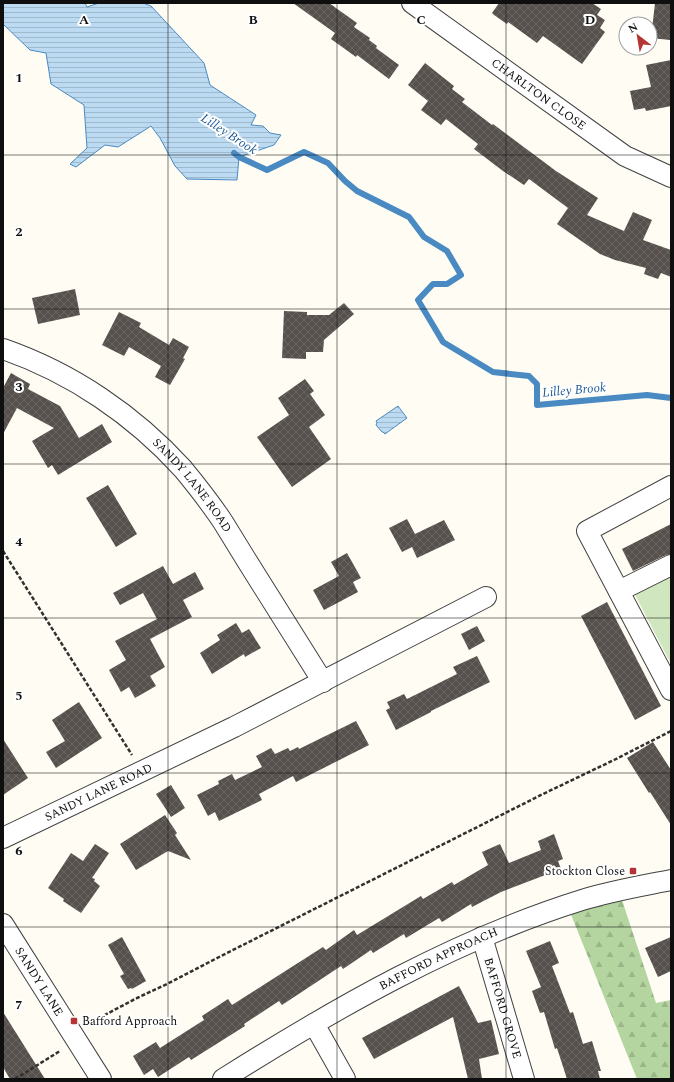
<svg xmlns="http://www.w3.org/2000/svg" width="674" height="1082" font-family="Spectral,serif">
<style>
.grass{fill:#d0e6bf}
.forest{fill:url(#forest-firs)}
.water{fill:url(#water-rules);stroke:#498ac2}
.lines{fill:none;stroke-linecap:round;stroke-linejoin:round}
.stream{stroke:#498ac2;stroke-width:6}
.building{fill:url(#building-cross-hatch)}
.minor-casing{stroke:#424242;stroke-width:22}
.path{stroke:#313131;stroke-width:2.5;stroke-dasharray:4 2;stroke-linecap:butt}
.minor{stroke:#fff;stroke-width:20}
.grid{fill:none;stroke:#0f0f0f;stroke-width:1;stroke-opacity:0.55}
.poi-dot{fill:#b43533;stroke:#fff;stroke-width:1.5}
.labels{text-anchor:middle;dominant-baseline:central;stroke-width:4;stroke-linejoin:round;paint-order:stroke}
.street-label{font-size:12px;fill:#0f0f0f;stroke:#fff}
.poi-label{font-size:12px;fill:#0f0f0f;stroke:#fff;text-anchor:end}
.water-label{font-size:13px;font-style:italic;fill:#235d97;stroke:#fff}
.grid-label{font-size:13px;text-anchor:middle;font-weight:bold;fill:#0f0f0f;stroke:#fff;stroke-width:4;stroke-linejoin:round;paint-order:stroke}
</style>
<defs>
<pattern id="forest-firs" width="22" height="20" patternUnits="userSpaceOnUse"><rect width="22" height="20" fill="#b4d59f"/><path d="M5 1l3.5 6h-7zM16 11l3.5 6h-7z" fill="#9ab688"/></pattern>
<pattern id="water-rules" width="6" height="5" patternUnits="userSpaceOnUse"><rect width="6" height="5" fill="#bcdaf1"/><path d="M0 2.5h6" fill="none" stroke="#a0bacd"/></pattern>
<pattern id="building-cross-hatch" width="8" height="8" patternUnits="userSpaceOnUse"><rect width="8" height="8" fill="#57514d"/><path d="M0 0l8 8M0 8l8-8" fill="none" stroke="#6a6562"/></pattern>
</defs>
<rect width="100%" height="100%" fill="#fefcf3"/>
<path class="grass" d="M671,569V664L632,589Z"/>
<path class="forest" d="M621,897L656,1003L671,1000V1079H637L570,912Z"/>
<g class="water">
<path d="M3,3H85L87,7L99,3H143L151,6L204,63L210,85L256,115L251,125L263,126L270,133L281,135L274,145L239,157L237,180L187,179L175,166L160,138L151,126L118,147L105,145L76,167L70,164L87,148L84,105L51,84L46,53L30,50L3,24Z"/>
<path d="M398,406L407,418L385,434L383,432H382L376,425L377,423L376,421Z"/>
</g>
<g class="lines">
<path class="stream" d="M234,153L239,157L267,170L304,152L328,163L345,181L357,191L409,217L424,237L447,251L461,275L447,284H433L418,300L443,342L493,372L529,376L537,384V405L647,395L671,398"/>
</g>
<g class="building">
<path d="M293,3H329L357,23L354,27L370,38L369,40L377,46L376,48L399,65L389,79L357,55L356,57L331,39L335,33Z"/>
<path d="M499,3H592L601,9L597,15L605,20L600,28L605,32L582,64L543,36L537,43L508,22L507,24L494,15L492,13Z"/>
<path d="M655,3H671L670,40L651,38Z"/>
<path d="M671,60V106L646,111L645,108L634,110L630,91L651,87L646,65Z"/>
<path d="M425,63L454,86L452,89L465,99L462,102L492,125L493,124L556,171L598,198L587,215L624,231L633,212L652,220L643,240L671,250V277L661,273L658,279L644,274L646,268L615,260L600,254L557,224L568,208L529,179L524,185L503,171L474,149L478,144L446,119L441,125L421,110L428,101L408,85Z"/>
<path d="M75,289L80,315L38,324L32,298Z"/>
<path d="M344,303L354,314L324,340L323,352H306V359L282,358L284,311L307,312V315H329Z"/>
<path d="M119,312L141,323L139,327L169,345L173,338L189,347L183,358L185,359L170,385L155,377L161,366L129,347L124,356L102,345Z"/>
<path d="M11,373L30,384L28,389L60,406L79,438L102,424L112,442L58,475L52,465L48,468L32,441L54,428L17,408L3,434V388Z"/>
<path d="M305,379L314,391L310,394L325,415L309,427L331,459L292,487L257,437L289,415L278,398Z"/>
<path d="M108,485L137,534L116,547L86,498Z"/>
<path d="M407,519L415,534L444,520L455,540L417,558L412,547L402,552L389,528Z"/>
<path d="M671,524V554L666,555L633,571L622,549Z"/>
<path d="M347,553L361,578L353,582L358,592L324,610L313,590L339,576L331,562Z"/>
<path d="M163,566L173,584L195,572L204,589L183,600L192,617L150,639L165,667L150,676L156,686L135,698L129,687L121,692L109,670L126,660L115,641L157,619L143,593L120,605L113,593Z"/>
<path d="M607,602L661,706L635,720L581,616Z"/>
<path d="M236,623L242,633L249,629L261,648L245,657L244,654L212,674L200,653L220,640L217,635Z"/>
<path d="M477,626L485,641L469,650L461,634Z"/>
<path d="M477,656L490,682L431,711V712L396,730L386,710L390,708L387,702L404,694L407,699L457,674L453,667Z"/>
<path d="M79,702L102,738L56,768L46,752L65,741L52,720Z"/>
<path d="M356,721L369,745L296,782L293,776L259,794L262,800L219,821L215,812L208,816L197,795L219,784L218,781L232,774L235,780L262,767L256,756L271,748L275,754L288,748L290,751L298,747L299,749Z"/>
<path d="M3,739L28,778L3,795Z"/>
<path d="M653,742L671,770V825L650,792L649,793L627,758Z"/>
<path d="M171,785L185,808L171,817L156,794Z"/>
<path d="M165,815L177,833L175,835L191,860L168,851L136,870L120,844Z"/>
<path d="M554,834L563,859L558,861L561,869L501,892L472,907L471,904L442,922L439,918L406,938L404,934L373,953L371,950L343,969L341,966L282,1005L279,1001L244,1024L245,1026L191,1060L189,1057L158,1077L153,1069L144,1075L133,1056L156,1042L160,1048L204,1020L202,1016L228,999L232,1005L323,947L326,950L354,930L357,935L421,896L423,899L452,882L454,885L488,865L482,852L500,844L509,863L541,850L538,841Z"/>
<path d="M95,844L109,853L92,878L95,879L94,881L100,886L81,913L63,901L64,899L48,888L71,853L83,861Z"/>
<path d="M122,937L146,981L132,989L131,988L128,989L120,976L124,974L108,945Z"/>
<path d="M671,937V971L658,977L645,948Z"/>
<path d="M550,941L559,963L552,966L570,1013L573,1012L583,1044L592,1041L601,1071H598L600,1079H567L557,1048L555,1049L544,1012L540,1013L532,991L541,987L526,951Z"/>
<path d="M459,986L478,1023L491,1020L499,1054L479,1059L482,1079H468L453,1017L374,1059L362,1038Z"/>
<path d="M3,1012L45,1079H10L3,1067Z"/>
</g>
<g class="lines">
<defs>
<g id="minor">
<path id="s1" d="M412,3L625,156L671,177"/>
<path id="s2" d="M3,349C72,373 134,415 183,469C197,486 211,504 223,522C231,535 239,548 247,561C272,601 297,641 323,682"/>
<path d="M671,486L587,531L671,690"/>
<path d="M619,591L671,565"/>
<path id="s3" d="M3,838L234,727L486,597"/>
<path id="s4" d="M3,924L101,1079"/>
<path id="s5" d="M482,937L524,1079"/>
<path d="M314,1024L345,1079"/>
<path id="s6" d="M223,1079C336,1008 454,940 582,900C611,891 641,886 671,880"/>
</g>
</defs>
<use href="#minor" class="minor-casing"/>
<g class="path">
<path d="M3,551L132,755"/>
<path d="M89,1025L101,1017L137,998L167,984L221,956L543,794L614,760L671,731"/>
<path d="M15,1079L60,1051"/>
</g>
<use href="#minor" class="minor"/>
</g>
<path class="grid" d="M168,3V1079M337,3V1079M506,3V1079M3,155H671M3,309H671M3,464H671M3,618H671M3,773H671M3,927H671"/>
<g class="poi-dot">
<rect x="629" y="867" width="8" height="8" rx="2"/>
<rect x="70" y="1017" width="8" height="8" rx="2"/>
</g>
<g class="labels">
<g class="street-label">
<text stroke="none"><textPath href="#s1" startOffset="156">CHARLTON CLOSE</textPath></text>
<text stroke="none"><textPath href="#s2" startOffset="237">SANDY LANE ROAD</textPath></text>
<text stroke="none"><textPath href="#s3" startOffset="106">SANDY LANE ROAD</textPath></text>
<text stroke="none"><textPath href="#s6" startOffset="247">BAFFORD APPROACH</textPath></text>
<text stroke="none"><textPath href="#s4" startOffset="68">SANDY LANE</textPath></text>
<text stroke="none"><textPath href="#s5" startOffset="74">BAFFORD GROVE</textPath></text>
</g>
<g class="poi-label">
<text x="625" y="871">Stockton Close</text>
<text x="82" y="1021" text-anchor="start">Bafford Approach</text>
</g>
<g class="water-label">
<text transform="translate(229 134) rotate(33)">Lilley Brook</text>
<text transform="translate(574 390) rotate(-5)">Lilley Brook</text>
</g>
</g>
<g class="grid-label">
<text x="84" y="24">A</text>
<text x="253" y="24">B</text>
<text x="421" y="24">C</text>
<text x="590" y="24">D</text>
<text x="19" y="82">1</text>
<text x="19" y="236">2</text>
<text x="19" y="391">3</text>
<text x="19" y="546">4</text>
<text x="19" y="700">5</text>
<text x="19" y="855">6</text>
<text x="19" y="1009">7</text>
</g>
<rect width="674" height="1082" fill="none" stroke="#0f0f0f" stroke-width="8"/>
<g transform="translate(638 36) rotate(329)"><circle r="19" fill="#ffffff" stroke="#9f9f9f"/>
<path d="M0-3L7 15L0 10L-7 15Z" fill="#b43533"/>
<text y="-6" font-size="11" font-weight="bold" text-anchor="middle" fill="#0f0f0f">N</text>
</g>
</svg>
